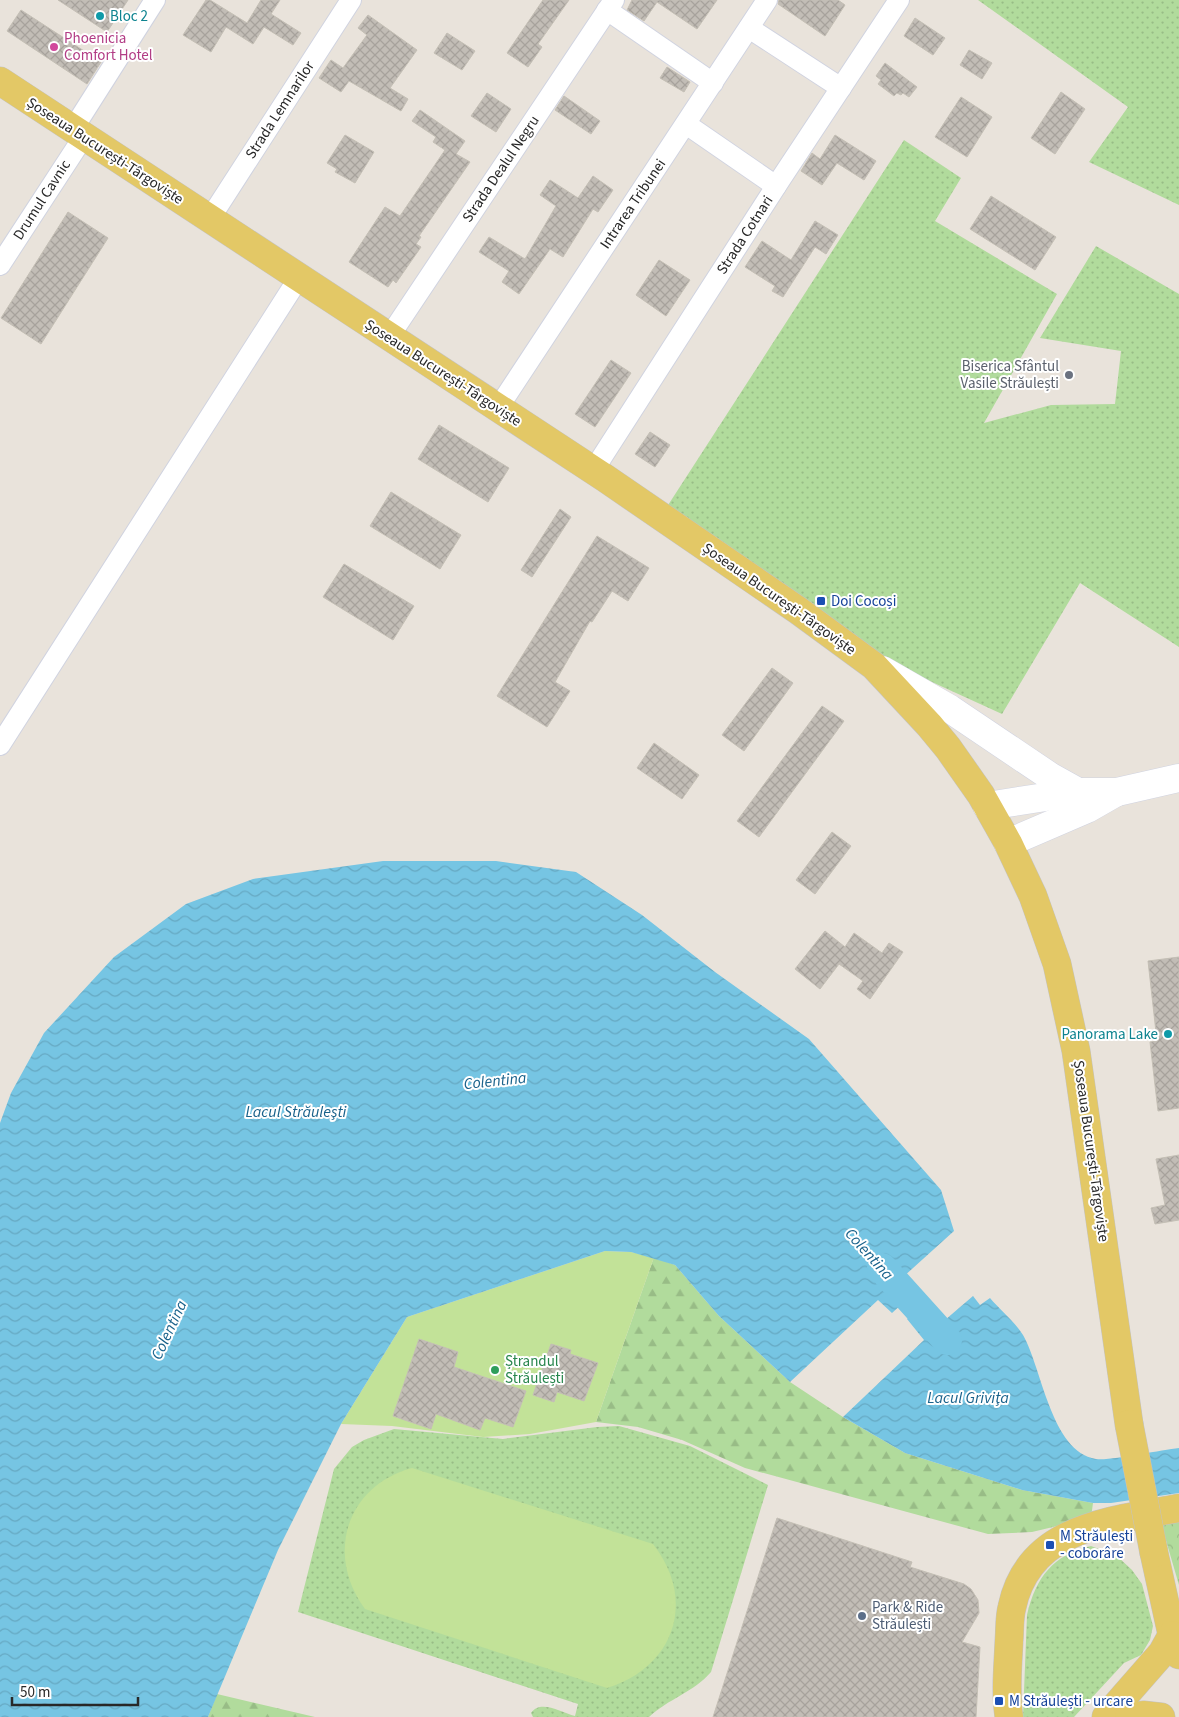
<svg xmlns="http://www.w3.org/2000/svg" width="1179" height="1717" font-family="'Source Sans 3',sans-serif">
<style>
.grass{fill:url(#grass-dots)}
.forest{fill:url(#forest-firs)}
.park{fill:url(#park-crowns)}
.pitch{fill:#c2e298}
.water{fill:url(#water-waves)}
.lines{fill:none;stroke-linecap:round;stroke-linejoin:round}
.river{stroke:#76c5e3;stroke-width:30}
.building{fill:url(#building-cross-hatch);stroke:#c4bfb5}
.street-casing{stroke:#d0d3e0;stroke-width:22}
.secondary-casing{stroke:#d0d3e0;stroke-width:29}
.primary-casing{stroke:#c3c3c3;stroke-width:29}
.street{stroke:#fff;stroke-width:20}
.secondary{stroke:#fff;stroke-width:28}
.primary{stroke:#e3c866;stroke-width:28}
.primary-bridge-casing{stroke:#c3c3c3;stroke-width:29;stroke-linecap:butt}
.primary-bridge{stroke:#e3c866;stroke-width:28}
.culture-dot{fill:#0f9aa8;stroke:#fff;stroke-width:2}
.hotel-dot{fill:#d1479c;stroke:#fff;stroke-width:2}
.worship-dot{fill:#6b7280;stroke:#fff;stroke-width:2}
.transit-dot{fill:#1a4fb4;stroke:#fff;stroke-width:2}
.leisure-dot{fill:#2e9e5b;stroke:#fff;stroke-width:2}
.service-dot{fill:#5c6f8a;stroke:#fff;stroke-width:2}
.labels{text-anchor:middle;dominant-baseline:central;stroke-width:4;stroke-linejoin:round;paint-order:stroke}
.culture-label{font-size:15px;fill:#0d838f;stroke:#fff;text-anchor:start}
.hotel-label{font-size:15px;fill:#b23c85;stroke:#fff;text-anchor:start}
.street-label{font-size:15px;fill:#282828;stroke:#fff}
.worship-label{font-size:15px;fill:#5b616d;stroke:#fff;text-anchor:end}
.transit-label{font-size:15px;fill:#164399;stroke:#fff;text-anchor:start}
.leisure-label{font-size:15px;fill:#27864d;stroke:#fff;text-anchor:start}
.service-label{font-size:15px;fill:#4e5e75;stroke:#fff;text-anchor:start}
.water-label{font-size:16px;font-style:italic;fill:#19628b;stroke:#fff}
</style>
<defs>
<pattern id="grass-dots" width="8" height="8" patternUnits="userSpaceOnUse" patternTransform="scale(1.25)"><rect width="8" height="8" fill="#b1db9c"/><path d="M2 2h.1M6 6h.1" fill="none" stroke="#98bc86" stroke-width="1.8" stroke-linecap="round"/></pattern>
<pattern id="forest-firs" width="22" height="20" patternUnits="userSpaceOnUse" patternTransform="scale(1.25)"><rect width="22" height="20" fill="#b1db9c"/><path d="M5 1l3.5 6h-7zM16 11l3.5 6h-7z" fill="#98bc86"/></pattern>
<pattern id="park-crowns" width="20" height="18" patternUnits="userSpaceOnUse" patternTransform="scale(1.25)"><rect width="20" height="18" fill="#b1db9c"/><path d="M2 6a3 3 0 1 1 6 0M12 15a3 3 0 1 1 6 0" fill="none" stroke="#98bc86"/></pattern>
<pattern id="water-waves" width="16" height="10" patternUnits="userSpaceOnUse" patternTransform="scale(1.25)"><rect width="16" height="10" fill="#76c5e3"/><path d="M0 5q4-4 8 0t8 0" fill="none" stroke="#66a9c3"/></pattern>
<pattern id="building-cross-hatch" width="8" height="8" patternUnits="userSpaceOnUse" patternTransform="scale(1.25)"><rect width="8" height="8" fill="#c2bdb6"/><path d="M0 0l8 8M0 8l8-8" fill="none" stroke="#a7a29c"/></pattern>
</defs>
<rect width="100%" height="100%" fill="#e9e3db"/>
<g class="grass">
<path d="M978,0H1179V205L1089,162L1128,107Z"/>
<path d="M904,140L961,178L935,221L1057,294L984,423L1051,405L1115,404L1121,351L1040,338L1096,246L1179,294V647L1080,583L1002,714L840,640L661,516Z"/>
<path d="M619,1426L690,1446L768,1485L711,1672C694,1692 668,1699 649,1717H533L531,1713C540,1699 561,1712 575,1716L578,1704L298,1612L334,1469L352,1447L364,1440L394,1429L503,1439L597,1427Z"/>
<path d="M1091,1546L1117,1556L1132,1570L1142,1584L1153,1626L1150,1640L1141,1655L1124,1663L1074,1717H1023L1027,1615C1036,1577 1053,1555 1091,1546Z"/>
</g>
<g class="forest">
<path d="M654,1257L675,1265L719,1316L790,1382L843,1417L905,1453L1022,1490L1093,1503L1091,1518L1032,1532L988,1534L745,1468L682,1440L638,1427L596,1422Z"/>
<path d="M217,1694L315,1717H208Z"/>
</g>
<path class="park" d="M1179,1517V1585L1160,1520Z"/>
<g class="pitch">
<path d="M605,1251L631,1252L654,1257L596,1422L530,1434L483,1437L392,1426L341,1424L407,1317Z"/>
<path d="M412,1468L653,1544C697,1600 675,1667 607,1688L365,1609C325,1555 346,1486 412,1468Z"/>
</g>
<g class="water">
<path d="M383,861H496L576,872L642,915L715,972L809,1039L941,1190L954,1231L902,1278L914,1293L892,1313L878,1300L790,1382L719,1316L675,1265L631,1252L605,1251L407,1317L341,1424L278,1550L208,1717H0V1123L11,1093L44,1033L114,957L186,904L253,879Z"/>
<path d="M973,1296L980,1305L990,1298C1000,1310 1015,1322 1023,1335C1042,1368 1051,1452 1096,1459C1111,1461 1160,1450 1179,1448V1493L1111,1503H1093L1022,1490L905,1453L843,1417L924,1340L907,1319L928,1300L945,1320Z"/>
</g>
<g class="lines">
<path class="river" d="M882,1268L947,1340"/>
</g>
<g class="building">
<path d="M58,0H128L107,32Z"/>
<path d="M206,0H210L247,23L261,0H280L271,14L301,33L293,45L264,27L253,44L226,27L211,52L183,35Z"/>
<path d="M543,0H569L538,44L542,47L528,67L507,53Z"/>
<path d="M632,0H717L697,29L657,2L644,21L627,10Z"/>
<path d="M779,0H838L845,5L825,36L778,4Z"/>
<path d="M21,10L101,62L87,84L7,31Z"/>
<path d="M368,15L417,50L390,88L408,99L401,111L349,81L341,92L319,78L331,60L343,68L367,35L358,28Z"/>
<path d="M915,18L945,38L933,55L904,36Z"/>
<path d="M447,33L475,51L462,70L434,53Z"/>
<path d="M969,50L992,63L982,79L960,65Z"/>
<path d="M885,63L917,87L909,97L903,93L901,95L897,93L894,96L878,84L881,80L876,76Z"/>
<path d="M667,67L690,82L684,92L660,78Z"/>
<path d="M1061,92L1085,109L1055,154L1031,138Z"/>
<path d="M487,93L511,109L496,132L471,116Z"/>
<path d="M564,96L600,121L591,134L555,110Z"/>
<path d="M961,97L992,117L967,157L935,137Z"/>
<path d="M420,110L465,141L456,154L470,162L419,236L421,237L416,244L421,247L396,283L393,280L388,287L349,262L385,207L400,216L445,150L433,142L436,137L412,121Z"/>
<path d="M345,135L374,152L355,183L335,172L337,169L327,163Z"/>
<path d="M835,135L876,161L864,180L837,163L822,185L801,171L812,153L820,159Z"/>
<path d="M593,176L613,190L598,212L593,209L563,257L550,249L519,294L502,282L509,271L479,252L489,237L525,259L556,206L540,195L550,180L578,198Z"/>
<path d="M991,196L1056,237L1035,270L970,229Z"/>
<path d="M68,212L108,238L41,344L1,318Z"/>
<path d="M815,221L838,235L826,254L815,247L783,297L772,291L775,286L745,267L762,241L791,260Z"/>
<path d="M659,260L690,280L666,316L636,295Z"/>
<path d="M611,360L631,373L595,427L575,414Z"/>
<path d="M439,425L509,468L488,502L418,459Z"/>
<path d="M650,432L670,445L655,467L635,454Z"/>
<path d="M391,492L461,535L440,569L370,526Z"/>
<path d="M560,509L571,517L532,577L521,570Z"/>
<path d="M597,536L649,568L628,601L612,591L592,622L590,621L555,682L570,691L547,727L497,696Z"/>
<path d="M344,564L414,606L393,640L323,597Z"/>
<path d="M772,668L793,683L744,751L722,735Z"/>
<path d="M822,706L844,721L759,837L737,821Z"/>
<path d="M654,743L699,775L682,799L637,768Z"/>
<path d="M832,832L851,846L815,894L796,880Z"/>
<path d="M825,931L845,947L854,933L882,953L889,943L903,952L870,999L857,989L863,981L839,964L820,989L795,969Z"/>
<path d="M1179,957V1108L1158,1111L1150,1042L1157,1041L1148,961Z"/>
<path d="M1179,1155V1220L1155,1224L1151,1208L1165,1205L1156,1159Z"/>
<path d="M419,1339L458,1352L454,1367L526,1391L513,1427L485,1418L480,1430L436,1414L431,1429L393,1416Z"/>
<path d="M551,1344L571,1350L570,1354L598,1363L584,1401L557,1392L554,1402L533,1395Z"/>
<path d="M777,1518L912,1562L910,1567L964,1584L971,1589L978,1600L979,1613L962,1642L980,1647L976,1717H713Z"/>
</g>
<g class="lines">
<defs>
<g id="street">
<path d="M607,10L713,83"/>
<path d="M749,28L841,88"/>
<path d="M686,124L776,186"/>
<path d="M73,129L155,0"/>
<path d="M209,220L351,0"/>
<path d="M0,265L84,136"/>
<path d="M389,337L614,0"/>
<path d="M498,408L767,0"/>
<path d="M593,471L780,180L899,0"/>
<path d="M0,745L298,279"/>
</g>
<g id="secondary">
<path d="M882,670L950,709L1051,777L1078,792"/>
<path d="M987,806L1078,792H1117L1179,778"/>
<path d="M1008,843L1087,809L1115,793"/>
</g>
<g id="primary">
<path d="M0,81L605,478L799,611L874,666L929,725L948,748L981,795L1008,843L1033,896L1057,964L1076,1051L1129,1424"/>
<path d="M1154,1553L1172,1635L1179,1655"/>
<path d="M1009,1717C1005,1692 1008,1666 1009,1641C1010,1630 1009,1618 1012,1607C1029,1526 1112,1521 1179,1508"/>
<path d="M1106,1717L1162,1653L1172,1635"/>
<path d="M1129,1717L1143,1715L1161,1717"/>
</g>
</defs>
<use href="#street" class="street-casing"/>
<use href="#secondary" class="secondary-casing"/>
<use href="#primary" class="primary-casing"/>
<use href="#street" class="street"/>
<use href="#secondary" class="secondary"/>
<use href="#primary" class="primary"/>
<defs>
<path id="primary-bridge" d="M1129,1424L1154,1553"/>
</defs>
<use href="#primary-bridge" class="primary-bridge-casing"/>
<use href="#primary-bridge" class="primary-bridge"/>
</g>
<g class="culture-dot">
<circle cx="100" cy="16" r="5"/>
<circle cx="1168" cy="1034" r="5"/>
</g>
<circle class="hotel-dot" cx="54" cy="47" r="5"/>
<circle class="worship-dot" cx="1069" cy="375" r="5"/>
<g class="transit-dot">
<rect x="816" y="596" width="10" height="10" rx="2.5"/>
<rect x="1045" y="1540" width="10" height="10" rx="2.5"/>
<rect x="994" y="1696" width="10" height="10" rx="2.5"/>
</g>
<circle class="leisure-dot" cx="495" cy="1370" r="5"/>
<circle class="service-dot" cx="862" cy="1616" r="5"/>
<g class="labels">
<g class="culture-label">
<text x="110" y="16">Bloc 2</text>
<text x="1158" y="1034" text-anchor="end">Panorama Lake</text>
</g>
<g class="hotel-label">
<text x="64" y="38">Phoenicia<tspan x="64" dy="17">Comfort Hotel</tspan></text>
</g>
<g class="street-label">
<text transform="translate(280 110) rotate(-57)">Strada Lemnarilor</text>
<text transform="translate(105 151) rotate(33)">Șoseaua București-Târgoviște</text>
<text transform="translate(501 169) rotate(-56)">Strada Dealul Negru</text>
<text transform="translate(42 200) rotate(-57)">Drumul Cavnic</text>
<text transform="translate(633 204) rotate(-56)">Intrarea Tribunei</text>
<text transform="translate(745 235) rotate(-57)">Strada Cotnari</text>
<text transform="translate(443 373) rotate(33)">Șoseaua București-Târgoviște</text>
<text transform="translate(779 599) rotate(35)">Șoseaua București-Târgoviște</text>
<text transform="translate(1091 1151) rotate(82)">Șoseaua București-Târgoviște</text>
</g>
<g class="worship-label">
<text x="1059" y="366">Biserica Sfântul<tspan x="1059" dy="17">Vasile Străulești</tspan></text>
</g>
<g class="transit-label">
<text x="831" y="601">Doi Cocoși</text>
<text x="1060" y="1536">M Străulești<tspan x="1060" dy="17">- coborâre</tspan></text>
<text x="1009" y="1701">M Străulești - urcare</text>
</g>
<g class="leisure-label">
<text x="505" y="1361">Ștrandul<tspan x="505" dy="17">Străulești</tspan></text>
</g>
<g class="service-label">
<text x="872" y="1607">Park &amp; Ride<tspan x="872" dy="17">Străulești</tspan></text>
</g>
<g class="water-label">
<text transform="translate(495 1081) rotate(-6)">Colentina</text>
<text x="296" y="1112">Lacul Străulești</text>
<text transform="translate(869 1254) rotate(48)">Colentina</text>
<text transform="translate(169 1330) rotate(-65)">Colentina</text>
<text x="968" y="1398">Lacul Grivița</text>
</g>
</g>
<path d="M12 1697v8h126v-8" fill="none" stroke="#282828" stroke-width="2.5"/>
<text x="20" y="1697" font-size="15" fill="#282828" stroke="#ffffff" stroke-width="4" paint-order="stroke">50 m</text>
</svg>
